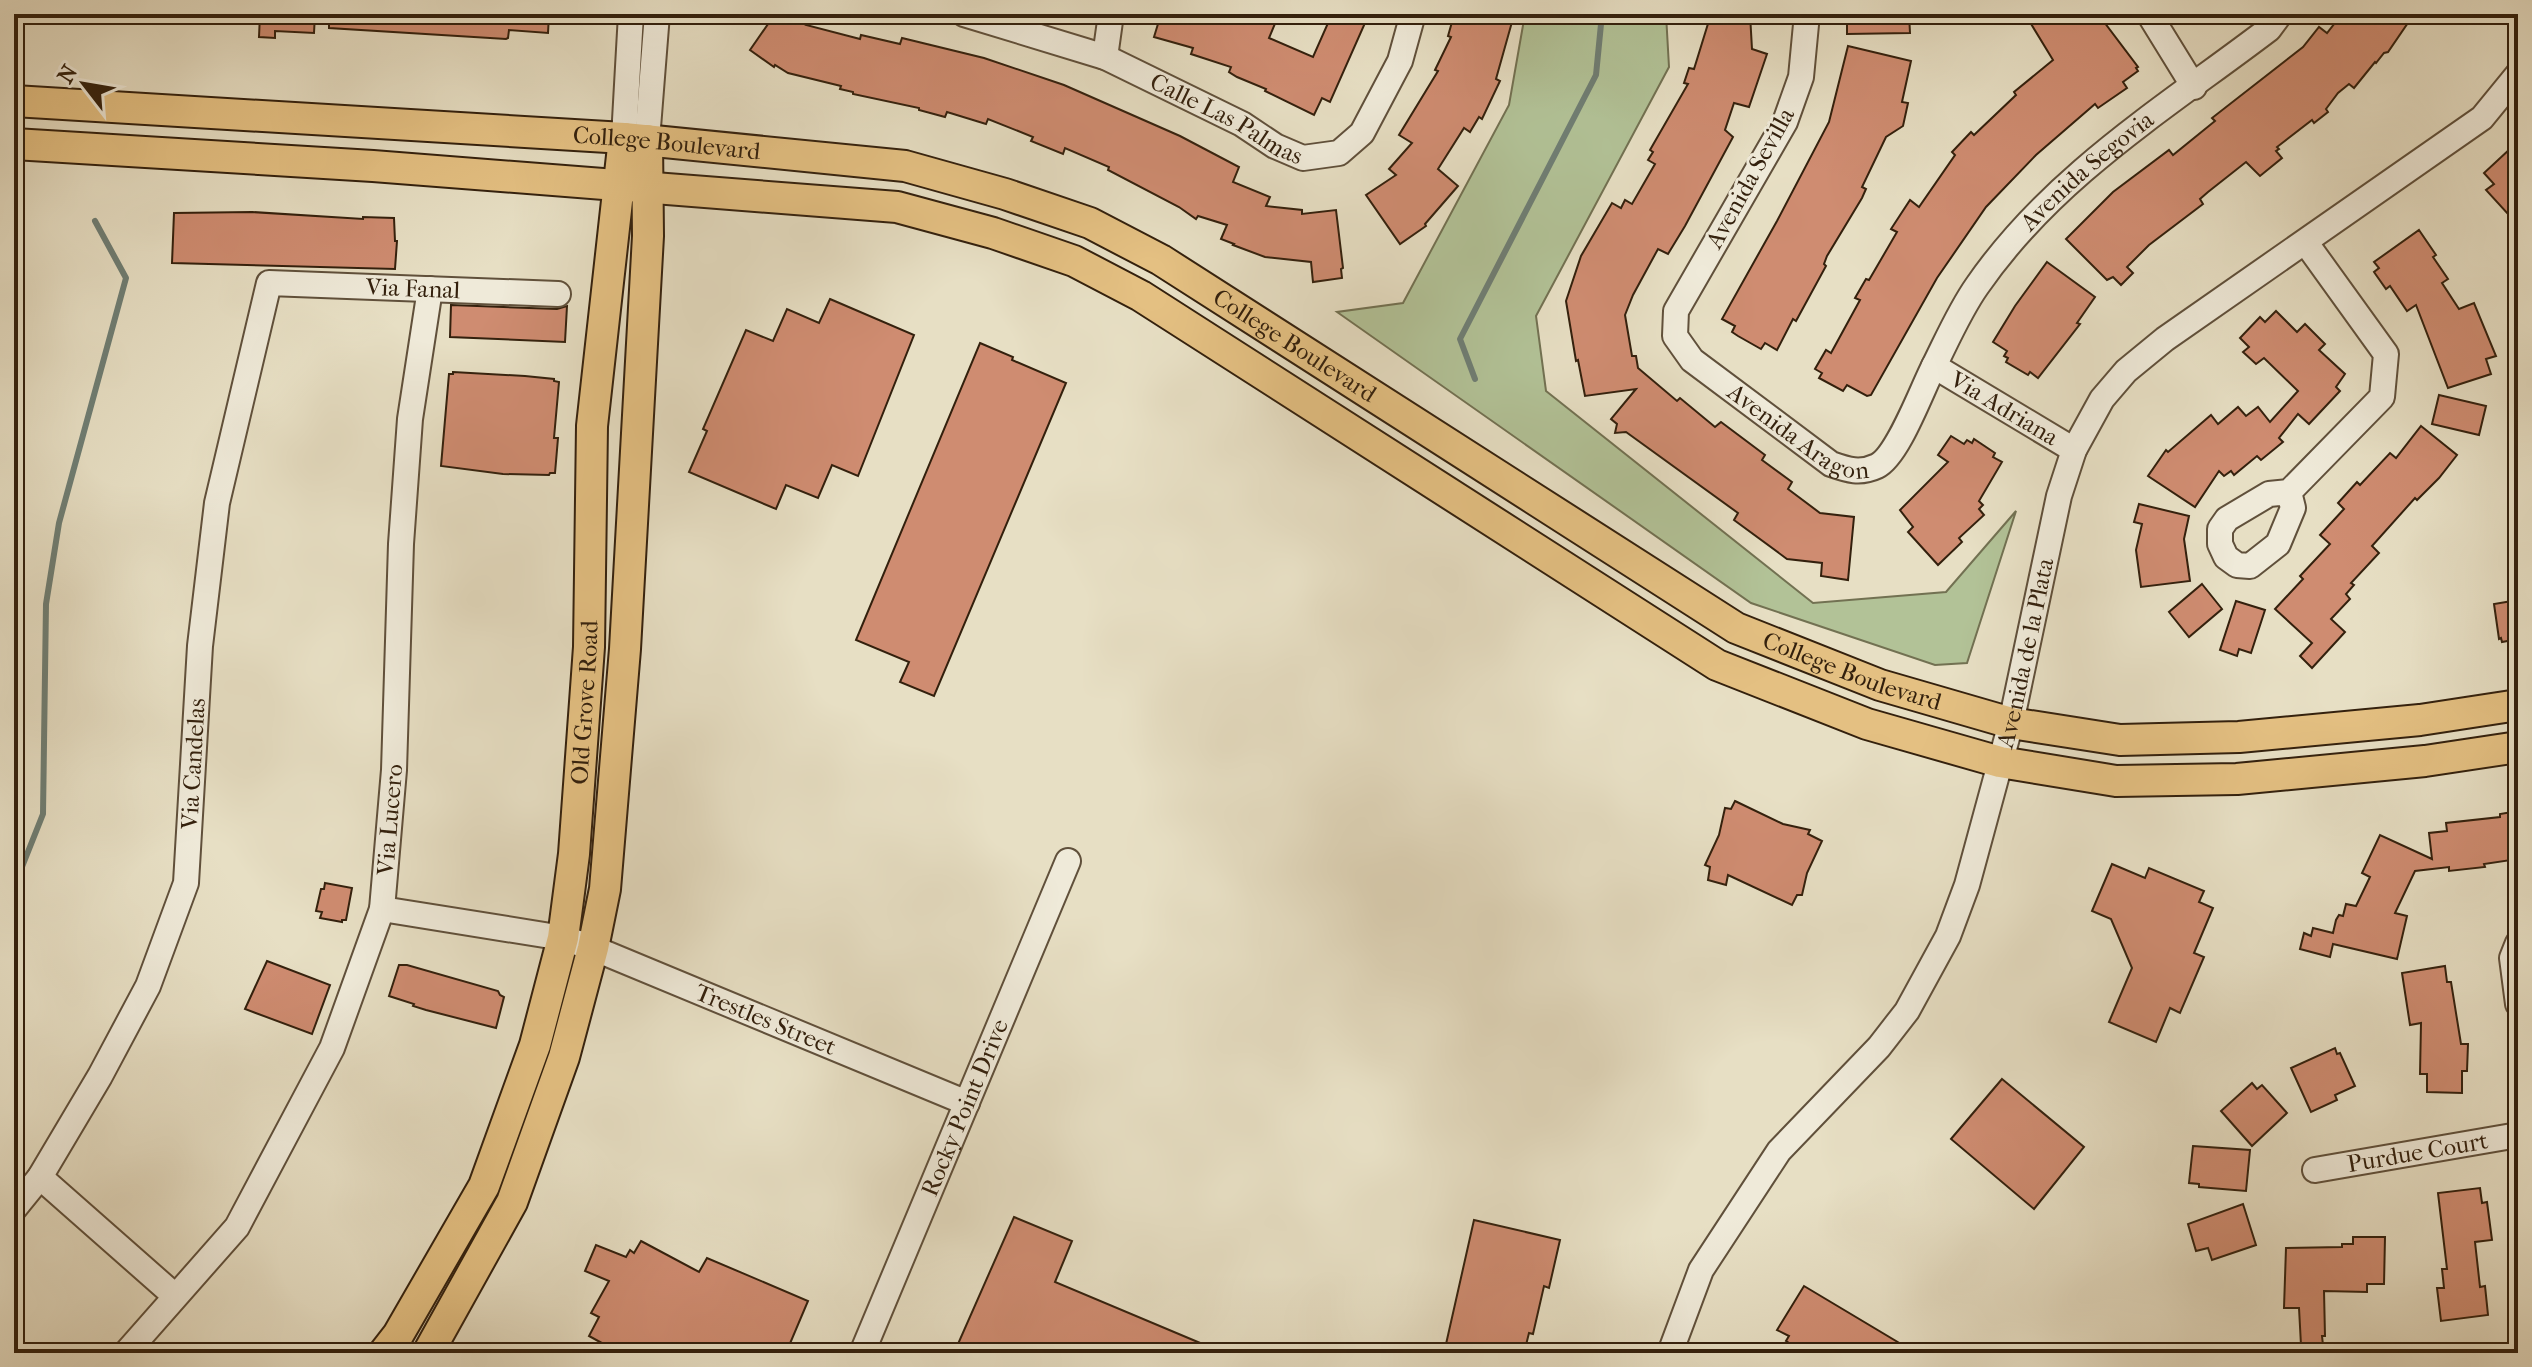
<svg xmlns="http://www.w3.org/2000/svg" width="2532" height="1367" font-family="'IM FELL French Canon',serif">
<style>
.green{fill:#b2c297;stroke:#727152;stroke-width:2}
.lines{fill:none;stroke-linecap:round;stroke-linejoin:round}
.stream{stroke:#6f7e74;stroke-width:6}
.building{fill:#cf8c71;stroke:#33200d;stroke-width:2}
.minor-casing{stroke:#60503b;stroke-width:28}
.major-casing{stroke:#33200d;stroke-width:34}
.minor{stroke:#efead9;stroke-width:24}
.major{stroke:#e4c082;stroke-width:30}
.labels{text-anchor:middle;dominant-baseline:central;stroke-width:6;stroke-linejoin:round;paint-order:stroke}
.street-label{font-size:24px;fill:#33200d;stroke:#efead9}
</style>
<rect width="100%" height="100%" fill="#e7dfc4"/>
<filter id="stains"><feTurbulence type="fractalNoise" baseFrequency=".0025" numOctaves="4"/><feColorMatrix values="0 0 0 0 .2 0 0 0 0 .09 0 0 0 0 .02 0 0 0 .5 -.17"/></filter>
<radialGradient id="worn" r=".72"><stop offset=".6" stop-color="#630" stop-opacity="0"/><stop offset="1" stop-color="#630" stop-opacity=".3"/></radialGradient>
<path class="green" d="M1525,14H1666L1669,67L1536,316L1546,391L1813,603L1946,592L2016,511L1967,663L1935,665L1751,603L1337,312L1403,303L1509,105Z"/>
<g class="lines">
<g class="stream">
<path d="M1475,379L1460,339L1596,75L1602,14"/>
<path d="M14,887L43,814L46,604L59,523L126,278L95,221"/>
</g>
</g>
<g class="building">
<path d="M260,14H315L314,33L275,31V38L259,37Z"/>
<path d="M329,14H549L548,33L509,30L508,38L506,39L329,28Z"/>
<path d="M775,14H814L806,25L860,39L861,35L900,44L902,38L984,58L1064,85L1180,136L1239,167L1233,182L1270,197L1266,206L1302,210V214L1336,210L1343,268L1341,269L1342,278L1313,282L1311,262L1265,257L1233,245L1234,244L1221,239L1227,225L1198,216L1196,219L1179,207L1108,170L1109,167L1065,148L1063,154L1031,141L1033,137L988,119L986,124L947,112L945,117L919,110V108L853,94V92L840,89L841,86L788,73L775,65L774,67L750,50Z"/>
<path d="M1161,14H1234L1256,23L1258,14H1279L1269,38L1313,57L1332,14H1369L1330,102L1322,98L1314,115L1265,91L1266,89L1237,77L1229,72L1231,67L1191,54L1193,48L1154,37Z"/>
<path d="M1486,14H1510L1509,21L1512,22L1496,79L1500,81L1482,119L1479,117L1470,132L1464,128L1438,169L1458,186L1425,224L1426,226L1400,244L1366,195L1396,175L1389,169L1412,143L1399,135L1438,71L1435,70L1451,37L1448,36L1454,15L1484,23Z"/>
<path d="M1711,14H1750L1752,49L1767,54L1749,107L1734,103L1725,130L1733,137L1685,226L1668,254L1658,249L1633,295L1625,315L1632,356H1636L1638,368L1677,401L1680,398L1715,427L1721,422L1765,455L1762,460L1792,482L1788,489L1820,513L1854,517L1848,580L1821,576L1822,563L1787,559L1734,520L1738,513L1626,432L1615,433L1617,424L1611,419L1636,389L1585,396L1578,360L1576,361L1566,301L1581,256L1612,203L1621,208L1625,200L1632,204L1655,164L1648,160L1653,152L1650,150L1688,84L1684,83L1689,68L1694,69Z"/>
<path d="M1847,14H1909L1910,33L1847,34Z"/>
<path d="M2025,14H2098L2138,67L2136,68L2138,71L2123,82L2127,88L2098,108L2095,104L2036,155L1986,207L1937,278L1871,395L1867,396L1847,385L1843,391L1819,378L1822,373L1815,369L1826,350L1831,353L1860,300L1855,298L1866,279L1869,280L1897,232L1891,229L1910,200L1919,207L1955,155L1952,152L1971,132L1974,135L2016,95L2014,92L2053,60Z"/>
<path d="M2342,14H2414L2388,52L2384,53L2376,63L2375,62L2354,88L2349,84L2338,93L2326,109L2328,112L2314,123L2312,120L2277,147L2279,149L2276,151L2282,158L2260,176L2246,162L2208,192L2200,199L2203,204L2149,245L2127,267L2133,273L2121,285L2113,277L2107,280L2066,239L2113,192L2169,150L2173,155L2215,121L2212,118L2303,47L2319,27L2327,33Z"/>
<path d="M1848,46L1911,61L1902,102L1908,103L1903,126L1886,137L1862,187L1866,189L1862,198L1827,256L1824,264L1826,266L1796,321L1793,319L1777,350L1765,343L1761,349L1738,336L1732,332L1735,326L1722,319L1777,221L1829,122Z"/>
<path d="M2511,148L2518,156V225L2486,190L2494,184L2484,173Z"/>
<path d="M252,212L363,219V217L394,218L395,241H397L395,269L172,263L174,213Z"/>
<path d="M2419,230L2436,255L2433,257L2448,279L2442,283L2459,309L2474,303L2496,356L2486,359L2491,374L2448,388L2416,305L2407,311L2390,286L2386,289L2374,272L2379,268L2374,262Z"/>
<path d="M2047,262L2095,297L2077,323L2080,324L2038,378L2030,372L2028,375L2006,362L2008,358L2004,356L2007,351L1993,342L2015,306Z"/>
<path d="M830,299L914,335L858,476L832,465L818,498L786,485L776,509L689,472L707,431L703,429L746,330L773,341L787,309L819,323Z"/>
<path d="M451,305L557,309L567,306L565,342L450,337Z"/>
<path d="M2276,311L2297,332L2305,324L2325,344L2319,350L2345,374L2336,387L2340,391L2309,424L2298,414L2279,438L2283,442L2261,460L2257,456L2234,475L2231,471L2224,476L2219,471L2195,507L2148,476L2166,450L2168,452L2211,415L2218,424L2238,407L2246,416L2258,407L2270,422L2298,391L2264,358L2256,364L2243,352L2249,347L2240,338L2260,317L2265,322Z"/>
<path d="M980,343L1013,357L1012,360L1066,383L934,696L900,682L909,662L856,640Z"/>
<path d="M453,372L525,376L554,379V381L559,382L554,438H558L555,473H550L549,475L503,474L441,466L449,374H453Z"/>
<path d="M2439,395L2486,406L2479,435L2432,424Z"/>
<path d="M2421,426L2457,455L2439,478L2417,500L2415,498L2372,546L2379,553L2351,583L2354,585L2346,594L2350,599L2331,619L2345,632L2312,668L2300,656L2312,643L2275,609L2303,579L2300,576L2330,544L2320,535L2344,509L2338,503L2357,482L2360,485L2390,453L2396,458Z"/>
<path d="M1951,436L1964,444L1967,440L1972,443L1974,439L1995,453L1993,457L2002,462L1979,501L1983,505L1979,509L1984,515L1959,538L1962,542L1938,565L1908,532L1913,527L1900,510L1948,462L1938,455Z"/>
<path d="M2139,504L2189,516L2184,539L2190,581L2141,587L2136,550L2142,524L2134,522Z"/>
<path d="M2202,584L2222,609L2189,637L2169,612Z"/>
<path d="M2518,600V639L2502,642L2501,638L2499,639L2494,604Z"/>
<path d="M2236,601L2265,610L2251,653L2239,649L2237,656L2220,650Z"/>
<path d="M1735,801L1783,824L1810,830L1808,834L1822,841L1807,873L1802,895H1797L1792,905L1728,875L1726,885L1708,880L1710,867L1705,865L1719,835L1725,808L1731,809Z"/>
<path d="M2518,811V859L2484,864L2485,867L2449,871V867L2415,871L2395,913L2407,916L2397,959L2333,944L2330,957L2300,949L2304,933L2311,936L2313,928L2333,933L2336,920L2339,915L2343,916L2346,904L2356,906L2370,877L2362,873L2380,835L2432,859L2429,833L2447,831L2446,823L2500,817V814Z"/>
<path d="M2112,864L2145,878L2149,868L2204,891L2199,902L2213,908L2194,953L2204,957L2180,1013L2170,1008L2156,1042L2109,1022L2132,968L2111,919L2092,911Z"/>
<path d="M325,883L352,888L346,920H342V922L320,918L322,912L316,911L321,889H324Z"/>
<path d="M267,961L330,985L312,1034L245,1009Z"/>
<path d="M399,965H407L498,991L500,995L504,997L496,1028L426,1010L413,1006L414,1004L389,996Z"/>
<path d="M2445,966L2447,982H2451L2461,1044H2468L2467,1071H2462V1093L2427,1092V1074H2420L2421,1023L2410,1025L2402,973Z"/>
<path d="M2335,1048L2337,1054L2340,1053L2355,1086L2335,1095L2337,1100L2311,1112L2291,1068Z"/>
<path d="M2002,1079L2084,1147L2034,1209L1951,1139Z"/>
<path d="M2252,1083L2257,1089L2262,1085L2287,1113L2252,1146L2221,1111Z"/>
<path d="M2193,1146L2250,1150L2246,1191L2199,1187V1184L2189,1183Z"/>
<path d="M2480,1188L2482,1203L2487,1202L2492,1240L2475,1242L2480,1287L2485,1286L2488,1315L2441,1321L2437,1288H2444L2442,1269H2447L2438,1193Z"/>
<path d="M2243,1204L2256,1245L2212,1260L2208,1248L2196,1251L2188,1224Z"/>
<path d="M1014,1217L1072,1241L1055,1282L1224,1353H954Z"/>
<path d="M1474,1220L1560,1240L1549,1288L1544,1286L1533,1334L1529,1333L1524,1353H1444Z"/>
<path d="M2353,1237H2385L2384,1284H2367V1292L2324,1291L2325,1336H2322L2323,1345H2301L2299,1308H2284L2286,1248L2342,1247V1244H2353Z"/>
<path d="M641,1241L699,1272L707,1258L808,1301L786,1353H620L589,1336L599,1317L591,1313L609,1281L585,1271L596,1245L626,1257L630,1250L634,1253Z"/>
<path d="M1804,1286L1916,1353H1790L1794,1346L1786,1341L1789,1336L1777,1330Z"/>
</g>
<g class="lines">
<defs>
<g id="minor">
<path id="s1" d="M964,14L1105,57L1242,124L1275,146L1303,158L1339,153L1362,133L1400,61L1413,14"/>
<path id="s2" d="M1807,14L1801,77L1785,122L1676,311L1675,336L1692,360L1831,464C1848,470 1860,474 1877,466C1898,456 1922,389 1934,366C1947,340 1960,310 1977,286C2052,177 2165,108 2269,29L2280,14"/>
<path d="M2149,14L2194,87"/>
<path d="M1105,57L1111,14"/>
<path d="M624,138L631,14"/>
<path d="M647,140L657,14"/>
<path id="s3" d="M1934,366L2074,450"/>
<path d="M2289,492L2293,508L2278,544L2250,566L2237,565L2226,557L2220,544V529L2227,519L2269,494L2289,492L2382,397L2386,354L2306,243"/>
<path id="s4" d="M382,909L563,938L593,948L967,1103"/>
<path d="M2518,943L2512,958L2518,1004"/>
<path id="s5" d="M2315,1170L2518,1135"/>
<path d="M40,1177L175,1296"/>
<path id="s6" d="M14,1209L40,1177L100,1076L148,986L186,883L200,646L217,503L269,283L558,294"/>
<path id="s7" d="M126,1353L237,1227L332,1048L382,909L394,770L401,544L410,419L430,289"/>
<path id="s8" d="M862,1353L1068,861"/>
<path id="s9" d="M1670,1353L1701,1270L1779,1151L1879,1047L1907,1011L1948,936L1967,885L2011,723L2059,496L2074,450L2102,399L2126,371L2165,339L2482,118L2518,74"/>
</g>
<g id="major">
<path id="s10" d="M14,101L624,138L905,166L1005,194L1090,223L1161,260L1736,628L1880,685L2011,723L2120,740L2239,737L2420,720L2518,705"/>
<path d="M14,144L373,166L897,207L993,233L1074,261L1141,296L1717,665L1867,724L2000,762L2116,781L2237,779L2425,761L2518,747"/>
<path id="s11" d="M384,1353L398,1335L484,1186L535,1045L563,938L574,854L589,647L592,426L624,138"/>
<path d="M428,1353L512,1202L564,1057L593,948L605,889L625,649L648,236L647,140"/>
</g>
</defs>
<use href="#minor" class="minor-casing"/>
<use href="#major" class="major-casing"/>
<use href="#minor" class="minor"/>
<use href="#major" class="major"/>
</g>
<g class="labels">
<g class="street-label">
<text stroke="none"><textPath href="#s1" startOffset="284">Calle Las Palmas</textPath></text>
<text stroke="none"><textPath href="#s10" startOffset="654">College Boulevard</textPath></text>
<text stroke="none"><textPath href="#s2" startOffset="972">Avenida Segovia</textPath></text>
<text transform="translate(1750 178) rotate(-61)">Avenida Sevilla</text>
<text stroke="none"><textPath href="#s6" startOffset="1122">Via Fanal</textPath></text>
<text stroke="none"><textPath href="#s10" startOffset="1326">College Boulevard</textPath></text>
<text stroke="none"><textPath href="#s3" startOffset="82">Via Adriana</textPath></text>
<text stroke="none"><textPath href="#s2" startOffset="514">Avenida Aragon</textPath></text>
<text stroke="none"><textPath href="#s9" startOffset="800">Avenida de la Plata</textPath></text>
<text stroke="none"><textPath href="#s10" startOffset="1974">College Boulevard</textPath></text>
<text stroke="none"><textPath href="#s11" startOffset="692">Old Grove Road</textPath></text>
<text stroke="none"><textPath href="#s6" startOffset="490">Via Candelas</textPath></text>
<text stroke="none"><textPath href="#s7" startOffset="608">Via Lucero</textPath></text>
<text stroke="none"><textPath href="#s4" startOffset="402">Trestles Street</textPath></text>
<text stroke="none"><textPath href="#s8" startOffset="266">Rocky Point Drive</textPath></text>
<text stroke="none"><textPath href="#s5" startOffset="104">Purdue Court</textPath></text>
</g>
</g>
<rect width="2532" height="1367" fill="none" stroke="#e7dfc4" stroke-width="48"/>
<rect x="16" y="16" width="2500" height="1335" fill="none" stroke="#33200d" stroke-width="4"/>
<rect x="24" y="24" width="2484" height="1319" fill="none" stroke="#33200d" stroke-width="2"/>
<g transform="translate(84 84) rotate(301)" stroke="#efead9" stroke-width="6" paint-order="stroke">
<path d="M0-6L14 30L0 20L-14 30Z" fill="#33200d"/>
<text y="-12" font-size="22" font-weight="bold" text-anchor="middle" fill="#33200d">N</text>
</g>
<rect width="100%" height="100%" filter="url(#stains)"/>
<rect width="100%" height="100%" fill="url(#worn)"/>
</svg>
